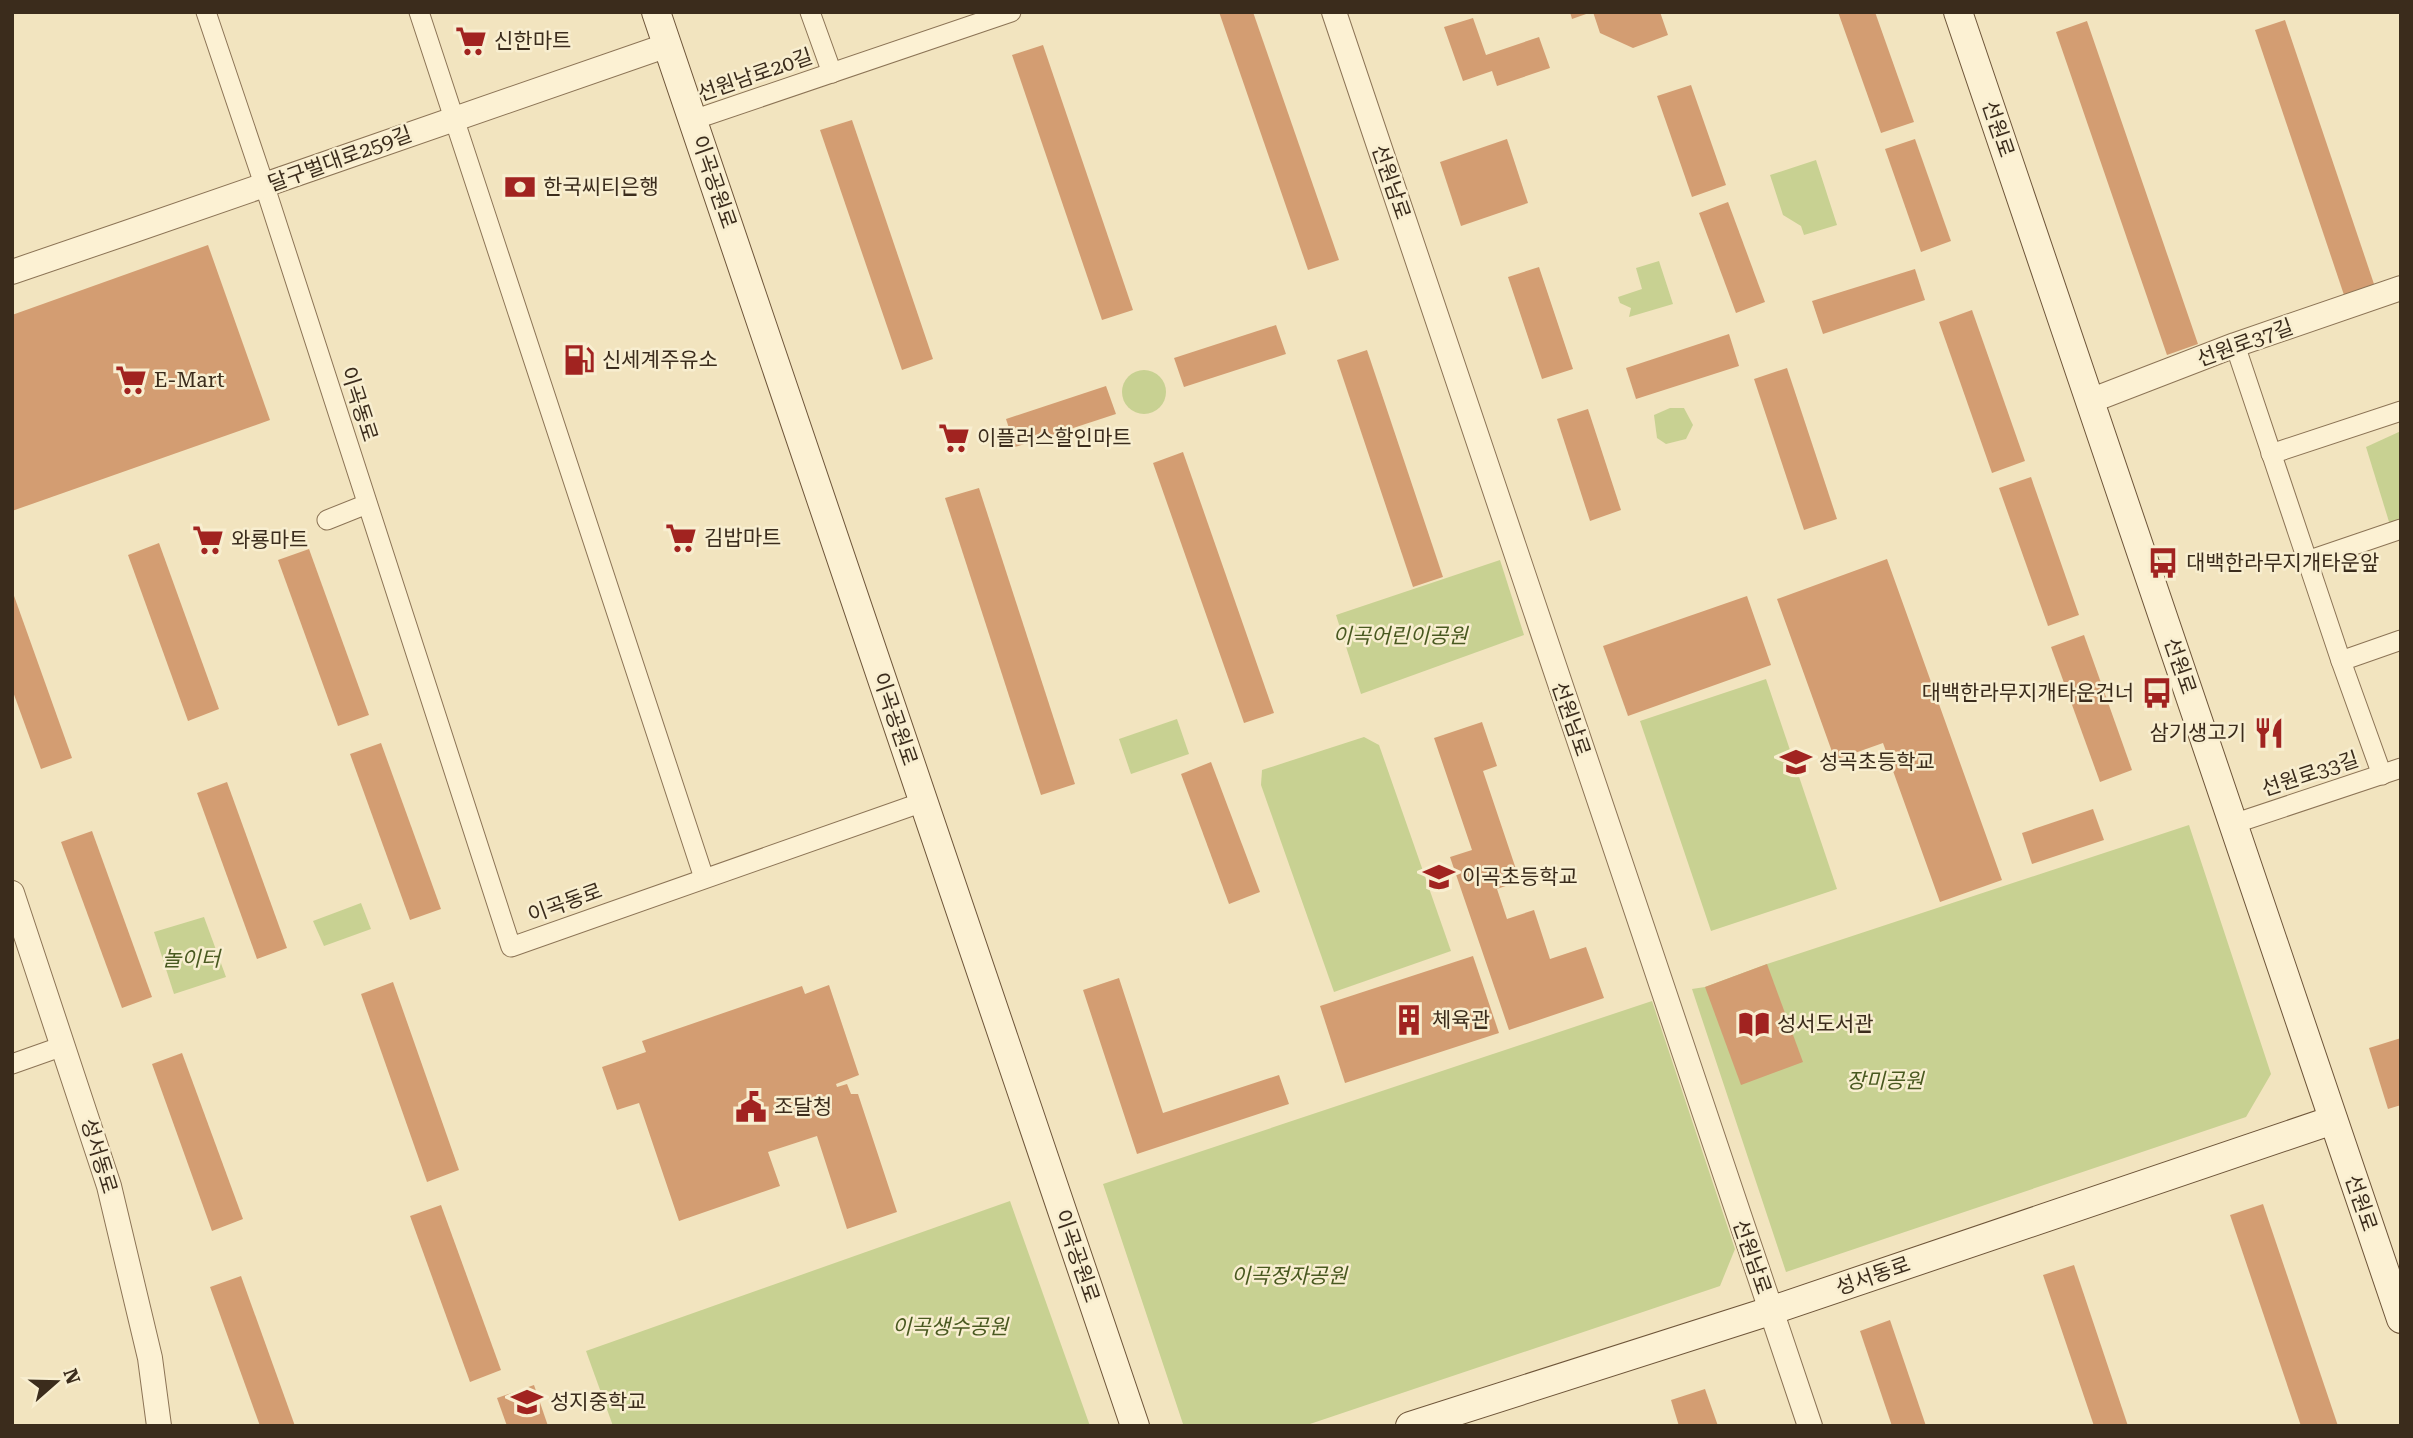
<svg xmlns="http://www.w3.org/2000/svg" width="2413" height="1438" font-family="'Roboto Serif','Noto Sans KR',serif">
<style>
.green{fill:#c8d192}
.building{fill:#d39d72}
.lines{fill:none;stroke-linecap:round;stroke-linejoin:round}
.minor-casing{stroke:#8c7456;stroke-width:21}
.tertiary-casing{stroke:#8c7456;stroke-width:26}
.secondary-casing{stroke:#6e5539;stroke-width:30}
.minor{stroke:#fcf1d3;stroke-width:19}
.tertiary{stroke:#fcf1d3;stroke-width:24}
.secondary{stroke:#fcf1d3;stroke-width:28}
.labels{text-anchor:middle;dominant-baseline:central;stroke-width:5;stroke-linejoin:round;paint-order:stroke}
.poi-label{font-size:21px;fill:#3b2c1c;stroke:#f8eed0;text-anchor:start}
.street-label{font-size:21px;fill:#3b2c1c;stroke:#f8eed0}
.park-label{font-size:21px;font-style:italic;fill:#495920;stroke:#f8eed0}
</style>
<rect width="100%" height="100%" fill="#f2e4bf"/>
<g class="green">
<path d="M1816,160L1837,225L1804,235L1801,226L1783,215L1770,175Z"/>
<path d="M1659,261L1673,304L1629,317L1631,308L1620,303L1618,297L1642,289L1636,268Z"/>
<circle cx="1144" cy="392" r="22"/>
<path d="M1670,408H1684L1693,425L1686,439L1666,444L1657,438L1654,415Z"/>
<path d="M2401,431V535L2394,538L2366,447Z"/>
<path d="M1500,560L1524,635L1361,694L1336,615Z"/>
<path d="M1766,679L1837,889L1711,931L1640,721Z"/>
<path d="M1177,719L1189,754L1131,774L1119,739Z"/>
<path d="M1364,737L1379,745L1451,951L1334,992L1261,785L1262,770Z"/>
<path d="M2189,825L2271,1074L2246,1117L1786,1272L1692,989L1705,987L1767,964Z"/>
<path d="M361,903L371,929L324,946L313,921Z"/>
<path d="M204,917L226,977L174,994L154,932Z"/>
<path d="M1652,1001L1735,1249L1720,1286L1304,1426L1183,1424L1103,1184Z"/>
<path d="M1010,1201L1090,1426H613L586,1351Z"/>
</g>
<g class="building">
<path d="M1219,12H1253L1339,260L1308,270Z"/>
<path d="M1570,12H1589V13L1572,19Z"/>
<path d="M1593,12H1660L1668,35L1633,48L1600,33Z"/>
<path d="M1838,12H1875L1914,122L1881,133Z"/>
<path d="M1473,18L1486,55L1539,37L1550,68L1497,86L1492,71L1463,81L1444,27Z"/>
<path d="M2285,20L2375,287L2345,298L2255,30Z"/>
<path d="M2087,21L2198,344L2167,355L2056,32Z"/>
<path d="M1043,45L1133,310L1102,320L1012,55Z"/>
<path d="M1691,85L1726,185L1692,197L1657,96Z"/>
<path d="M852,120L933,359L902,370L820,130Z"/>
<path d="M1507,139L1528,203L1461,226L1440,162Z"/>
<path d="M1915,139L1951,241L1921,252L1885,149Z"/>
<path d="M1728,202L1765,302L1736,313L1699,213Z"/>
<path d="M208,245L270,420L12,511V315Z"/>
<path d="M1539,267L1573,369L1542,379L1508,277Z"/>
<path d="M1915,269L1925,300L1823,334L1812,301Z"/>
<path d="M1972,310L2025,461L1992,473L1939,322Z"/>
<path d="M1276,325L1286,354L1184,387L1174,358Z"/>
<path d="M1729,334L1739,366L1636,399L1626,368Z"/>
<path d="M1367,350L1443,577L1413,587L1337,360Z"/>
<path d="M1787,368L1837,519L1804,530L1754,379Z"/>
<path d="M1106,386L1116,414L1015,447L1006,419Z"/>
<path d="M1588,409L1621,510L1590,521L1557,419Z"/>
<path d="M1183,452L1274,713L1244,723L1153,463Z"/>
<path d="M2031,477L2079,615L2048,626L1999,488Z"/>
<path d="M979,488L1075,784L1041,795L945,498Z"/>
<path d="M159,543L219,709L188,721L128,555Z"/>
<path d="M309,549L369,715L338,726L278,560Z"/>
<path d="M1887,559L2002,880L1940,902L1883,743L1835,760L1777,599Z"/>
<path d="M13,593L72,758L41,769L12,689Z"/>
<path d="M1747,596L1771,665L1628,716L1603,646Z"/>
<path d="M2084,635L2132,770L2100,782L2051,647Z"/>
<path d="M1482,722L1497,766L1483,771L1520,881L1497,889L1507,919L1534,910L1550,959L1586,947L1604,998L1509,1030L1450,857L1472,850L1434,738Z"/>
<path d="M381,743L441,909L410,920L350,754Z"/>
<path d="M1211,762L1260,892L1229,904L1181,774Z"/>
<path d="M227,782L287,948L257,959L197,793Z"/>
<path d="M2093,809L2104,840L2032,864L2022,833Z"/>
<path d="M92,831L152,997L122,1008L61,842Z"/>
<path d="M1473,956L1499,1033L1345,1083L1320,1006Z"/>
<path d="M1767,964L1803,1062L1741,1085L1705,987Z"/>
<path d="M1119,978L1163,1113L1279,1075L1289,1104L1137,1154L1083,990Z"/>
<path d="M393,982L459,1170L427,1182L361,994Z"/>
<path d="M829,985L859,1075L836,1084L837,1087L847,1084L851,1094H858L897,1212L847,1229L817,1136L768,1152L780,1186L679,1221L639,1103L617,1110L602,1067L646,1052L642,1041L802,986L805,994Z"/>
<path d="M2401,1038V1105L2388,1109L2369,1048Z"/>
<path d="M182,1053L243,1219L212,1231L152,1064Z"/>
<path d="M2263,1204L2338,1426H2301L2230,1215Z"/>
<path d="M441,1205L501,1370L470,1382L410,1216Z"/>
<path d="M2074,1265L2128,1426H2094L2043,1275Z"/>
<path d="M241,1276L295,1426H260L210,1287Z"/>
<path d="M1890,1320L1926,1426H1892L1860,1331Z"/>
<path d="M534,1385L548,1426H507L497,1398Z"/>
<path d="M1705,1389L1718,1426H1679L1671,1400Z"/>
</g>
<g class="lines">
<defs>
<g id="minor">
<path d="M206,12L265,187L511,947L923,802"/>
<path d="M419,12L704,878"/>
<path d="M810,12L832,73"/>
<path d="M693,120L1011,12"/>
<path d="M2235,345L2341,661L2382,775"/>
<path d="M2271,454L2401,411"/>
<path d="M327,520L367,504"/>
<path d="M2307,561L2401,529"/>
<path d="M2341,661L2401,640"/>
<path d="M2233,824L2401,768"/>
<path d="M12,1064L63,1046"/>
</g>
<g id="tertiary">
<path d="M1334,12L1810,1426"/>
<path d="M12,272C231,198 448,119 668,45"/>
<path d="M2090,401L2235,345L2401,288"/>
<path d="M12,893L109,1186L150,1358L159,1426"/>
</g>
<g id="secondary">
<path d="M656,12L1135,1426"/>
<path d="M1958,12L2401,1319"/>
<path d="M1410,1426L1770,1311L2333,1120"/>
</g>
</defs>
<use href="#minor" class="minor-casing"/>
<use href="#tertiary" class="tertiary-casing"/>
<use href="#secondary" class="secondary-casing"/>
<use href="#minor" class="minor"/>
<use href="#tertiary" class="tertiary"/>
<use href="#secondary" class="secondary"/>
</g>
<defs>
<symbol id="supermarket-bare" viewBox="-9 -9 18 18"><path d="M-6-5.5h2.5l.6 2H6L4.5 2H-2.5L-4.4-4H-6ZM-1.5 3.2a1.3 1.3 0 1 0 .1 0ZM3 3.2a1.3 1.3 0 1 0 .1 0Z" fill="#a12320" stroke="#f8eed0" stroke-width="2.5" paint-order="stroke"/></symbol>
<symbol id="bank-bare" viewBox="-9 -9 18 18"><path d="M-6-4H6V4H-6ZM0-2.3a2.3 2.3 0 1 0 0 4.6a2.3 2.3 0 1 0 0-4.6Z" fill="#a12320" stroke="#f8eed0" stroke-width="2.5" paint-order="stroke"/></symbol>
<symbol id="fuel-bare" viewBox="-9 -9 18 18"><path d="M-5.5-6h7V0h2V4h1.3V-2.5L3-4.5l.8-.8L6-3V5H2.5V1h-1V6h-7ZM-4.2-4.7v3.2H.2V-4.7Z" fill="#a12320" stroke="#f8eed0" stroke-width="2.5" paint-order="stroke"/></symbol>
<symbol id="bus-bare" viewBox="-9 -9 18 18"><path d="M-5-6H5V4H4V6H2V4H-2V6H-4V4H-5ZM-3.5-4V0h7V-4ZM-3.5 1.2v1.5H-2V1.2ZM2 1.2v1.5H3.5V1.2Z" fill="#a12320" stroke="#f8eed0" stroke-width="2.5" paint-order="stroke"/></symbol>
<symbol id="restaurant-bare" viewBox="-9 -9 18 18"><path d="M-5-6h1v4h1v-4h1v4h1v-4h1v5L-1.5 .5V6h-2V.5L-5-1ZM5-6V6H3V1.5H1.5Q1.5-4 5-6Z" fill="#a12320" stroke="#f8eed0" stroke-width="2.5" paint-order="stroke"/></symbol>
<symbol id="school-bare" viewBox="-9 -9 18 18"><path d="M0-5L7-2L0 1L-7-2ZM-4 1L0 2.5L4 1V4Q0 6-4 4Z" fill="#a12320" stroke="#f8eed0" stroke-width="2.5" paint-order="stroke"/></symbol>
<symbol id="building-bare" viewBox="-9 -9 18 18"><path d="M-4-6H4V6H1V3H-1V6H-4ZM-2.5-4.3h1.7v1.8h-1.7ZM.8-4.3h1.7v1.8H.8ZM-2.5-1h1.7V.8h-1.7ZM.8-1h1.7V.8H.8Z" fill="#a12320" stroke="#f8eed0" stroke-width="2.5" paint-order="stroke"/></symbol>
<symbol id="library-bare" viewBox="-9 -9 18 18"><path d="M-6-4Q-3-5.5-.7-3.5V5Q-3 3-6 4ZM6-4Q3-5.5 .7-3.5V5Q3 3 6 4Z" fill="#a12320" stroke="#f8eed0" stroke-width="2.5" paint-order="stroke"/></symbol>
<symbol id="civic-bare" viewBox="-9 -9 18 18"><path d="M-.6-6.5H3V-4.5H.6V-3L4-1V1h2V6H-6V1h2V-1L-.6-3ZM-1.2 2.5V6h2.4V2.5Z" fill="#a12320" stroke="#f8eed0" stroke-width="2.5" paint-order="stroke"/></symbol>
</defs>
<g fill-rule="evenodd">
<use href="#supermarket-bare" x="449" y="19" width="44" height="44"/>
<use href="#bank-bare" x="498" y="165" width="44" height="44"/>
<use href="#fuel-bare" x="557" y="338" width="44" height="44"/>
<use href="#supermarket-bare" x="109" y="358" width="44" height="44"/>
<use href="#supermarket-bare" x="932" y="416" width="44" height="44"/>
<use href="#supermarket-bare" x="659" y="516" width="44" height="44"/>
<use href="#supermarket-bare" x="186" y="518" width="44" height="44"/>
<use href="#bus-bare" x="2141" y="541" width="44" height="44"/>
<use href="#bus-bare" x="2135" y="671" width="44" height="44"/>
<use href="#restaurant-bare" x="2247" y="711" width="44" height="44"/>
<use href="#school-bare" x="1774" y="740" width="44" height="44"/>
<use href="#school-bare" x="1417" y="855" width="44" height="44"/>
<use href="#building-bare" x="1387" y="998" width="44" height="44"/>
<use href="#library-bare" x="1732" y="1002" width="44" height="44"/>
<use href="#civic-bare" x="729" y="1085" width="44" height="44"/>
<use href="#school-bare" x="505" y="1380" width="44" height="44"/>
</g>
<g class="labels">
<g class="poi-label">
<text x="494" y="41">신한마트</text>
<text x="543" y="187">한국씨티은행</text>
<text x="602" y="360">신세계주유소</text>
<text x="154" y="380">E-Mart</text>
<text x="977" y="438">이플러스할인마트</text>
<text x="704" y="538">김밥마트</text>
<text x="231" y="540">와룡마트</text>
<text x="2186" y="563">대백한라무지개타운앞</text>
<text x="2134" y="693" text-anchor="end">대백한라무지개타운건너</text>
<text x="2246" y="733" text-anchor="end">삼기생고기</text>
<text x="1819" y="762">성곡초등학교</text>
<text x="1462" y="877">이곡초등학교</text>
<text x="1432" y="1020">체육관</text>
<text x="1777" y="1024">성서도서관</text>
<text x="774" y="1107">조달청</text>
<text x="550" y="1402">성지중학교</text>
</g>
<g class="street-label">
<text transform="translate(755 75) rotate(-19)">선원남로20길</text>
<text transform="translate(1998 129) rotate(71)">선원로</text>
<text transform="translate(340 159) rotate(-20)">달구벌대로259길</text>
<text transform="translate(714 182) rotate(71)">이곡공원로</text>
<text transform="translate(1391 182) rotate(71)">선원남로</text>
<text transform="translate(2245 343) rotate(-20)">선원로37길</text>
<text transform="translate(359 404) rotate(72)">이곡동로</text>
<text transform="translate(2180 666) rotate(71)">선원로</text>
<text transform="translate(895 719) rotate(71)">이곡공원로</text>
<text transform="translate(1571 719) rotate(71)">선원남로</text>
<text transform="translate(2310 774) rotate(-18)">선원로33길</text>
<text transform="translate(565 903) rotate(-20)">이곡동로</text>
<text transform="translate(99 1156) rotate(73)">성서동로</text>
<text transform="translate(2361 1203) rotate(71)">선원로</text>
<text transform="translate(1077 1256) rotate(71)">이곡공원로</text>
<text transform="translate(1752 1257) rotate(71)">선원남로</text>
<text transform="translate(1873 1276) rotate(-19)">성서동로</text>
</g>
<g class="park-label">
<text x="1400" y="636">이곡어린이공원</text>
<text x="191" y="959">놀이터</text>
<text x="1885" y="1081">장미공원</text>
<text x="1289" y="1276">이곡정자공원</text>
<text x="950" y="1327">이곡생수공원</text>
</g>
</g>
<rect width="2413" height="1438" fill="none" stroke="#3b2c1c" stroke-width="28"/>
<g transform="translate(56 1382) rotate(70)" stroke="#f8eed0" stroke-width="5" paint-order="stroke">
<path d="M0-5L12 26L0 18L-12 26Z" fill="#3b2c1c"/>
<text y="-10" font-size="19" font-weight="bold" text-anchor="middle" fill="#3b2c1c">N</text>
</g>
</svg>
